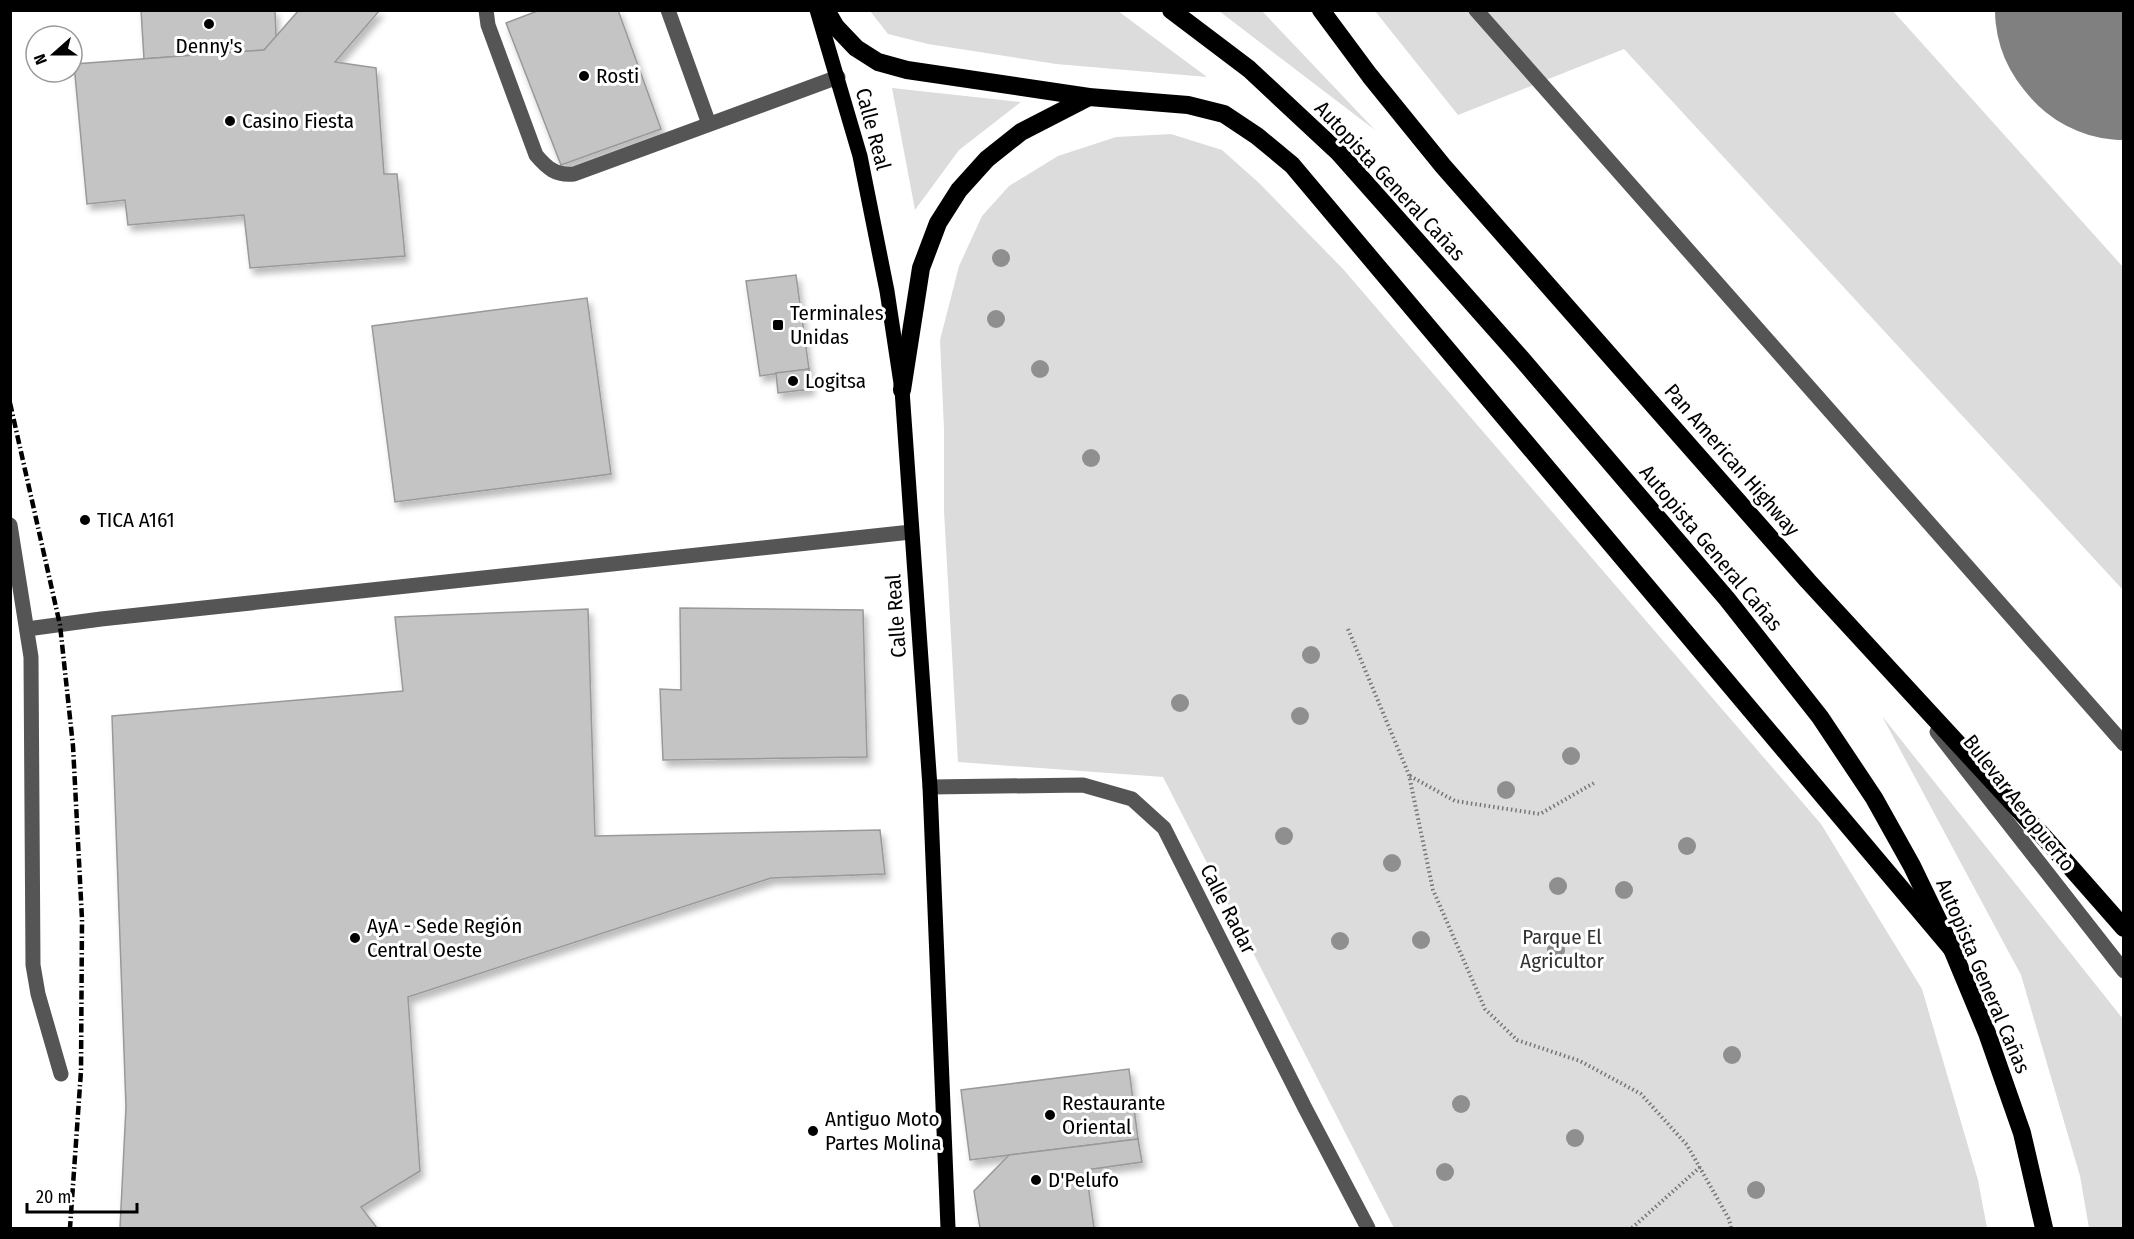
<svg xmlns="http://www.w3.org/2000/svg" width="2134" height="1239" font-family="'Fira Sans Condensed',sans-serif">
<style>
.green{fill:#dcdcdc}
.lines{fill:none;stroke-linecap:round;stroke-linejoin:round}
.runway{stroke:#808080;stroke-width:248}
.building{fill:#c4c4c4;stroke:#999;stroke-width:1.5;filter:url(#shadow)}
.path{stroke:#777;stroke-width:4;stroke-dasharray:1.5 3;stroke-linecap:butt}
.minor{stroke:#555;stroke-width:15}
.major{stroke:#000;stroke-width:15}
.highway{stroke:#000;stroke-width:18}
.rail{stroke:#000;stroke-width:4.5;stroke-dasharray:9 3 1.5 3;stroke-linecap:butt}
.tree{fill:#8f8f8f}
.poi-dot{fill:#000;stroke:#fff;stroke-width:2}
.labels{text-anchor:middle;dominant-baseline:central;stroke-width:6;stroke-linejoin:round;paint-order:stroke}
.poi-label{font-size:21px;fill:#000;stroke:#fff;text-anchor:start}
.street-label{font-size:21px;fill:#000;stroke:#fff}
.park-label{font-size:21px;fill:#333;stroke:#fff}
</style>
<defs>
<filter id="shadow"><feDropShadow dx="3.5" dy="6" stdDeviation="3" flood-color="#0004"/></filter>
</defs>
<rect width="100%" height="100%" fill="#fff"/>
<g class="green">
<path d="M870,11H1118L1207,77L1056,64L928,44L888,34Z"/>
<path d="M1219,11H1262L1375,130Z"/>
<path d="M1375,11H1893L2123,267V590L1624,49L1458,115Z"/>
<path d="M892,88L1021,102L959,150L915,210Z"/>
<path d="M1171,134L1222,150L1259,183L1343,269L1821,824L1922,989L1978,1180L1987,1228H1394L1163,777L958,762L944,511V429L940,340L959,266L982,216L1009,186L1058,156L1116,137Z"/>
<path d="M1882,716L2123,1019V1228H2089L2080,1176L2021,975Z"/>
</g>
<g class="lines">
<path class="runway" d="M2119,10L2124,16"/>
</g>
<g class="building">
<path d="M141,10H275L276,37L264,50L144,59Z"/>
<path d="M299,10H380L335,62L376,68L384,174H397L405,256L250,268L244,215L128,225L125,200L87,204L74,64L264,50Z"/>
<path d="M540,10H618L661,129L561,165L506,23Z"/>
<path d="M796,275L809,369L760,376L746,281Z"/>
<path d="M587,298L611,474L395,502L372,326Z"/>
<path d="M809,369L811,389L778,393L776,373Z"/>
<path d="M680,608L863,610L867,757L663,760L660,689L681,690Z"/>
<path d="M588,609L595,836L880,830L885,874L771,878L408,997L420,1171L361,1207L377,1228H120L126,1107L112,716L403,691L395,617Z"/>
<path d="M1129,1069L1138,1139L970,1160L961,1090Z"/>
<path d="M1138,1139L1142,1162L1086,1170L1094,1228H980L974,1191L1009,1155Z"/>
</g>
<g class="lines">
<g class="path">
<path d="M1348,629L1409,775L1433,890L1485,1009L1517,1040L1580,1061L1641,1094L1687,1145L1729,1219L1731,1228"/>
<path d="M1410,776L1455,801L1540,814L1594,783"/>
<path d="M1632,1228L1700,1167"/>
</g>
<g class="minor">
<path d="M486,10L488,25L536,155C547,168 556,176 574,174L838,77"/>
<path d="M668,10L709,124"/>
<path d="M1476,10L2124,744"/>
<path d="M10,525L31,657L33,965L38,994L61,1074"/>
<path d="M27,629L101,619L911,532"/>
<path d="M1937,732L2124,971"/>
<path d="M930,787L1083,785L1132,799L1164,828L1305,1108L1368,1228"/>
</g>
<path class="major" d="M817,10L860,156L887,291L902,390L930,787L948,1228"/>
<g class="highway">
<path d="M826,10L836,27L856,48L878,62L907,70L1089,97L1188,105L1224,114L1257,136L1292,165L1952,949"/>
<path d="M1171,10L1249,69L1339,153L1520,357L1727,599L1820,717L1874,798L1912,866L1952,949L1987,1033L2022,1133L2044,1228"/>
<path d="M1321,10L1370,76L1443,166L1808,581L2043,836L2124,928"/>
<path d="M902,390L921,268L938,223L959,190L987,159L1021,132L1089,97"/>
</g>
<path class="rail" d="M10,403L60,625L73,746L82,919L81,1071L70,1228"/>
</g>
<g class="tree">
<circle cx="1001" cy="258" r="9"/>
<circle cx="996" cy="319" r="9"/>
<circle cx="1040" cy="369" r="9"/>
<circle cx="1091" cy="458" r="9"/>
<circle cx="1311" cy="655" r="9"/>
<circle cx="1180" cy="703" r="9"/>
<circle cx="1300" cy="716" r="9"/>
<circle cx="1571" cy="756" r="9"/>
<circle cx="1506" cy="790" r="9"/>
<circle cx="1284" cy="836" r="9"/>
<circle cx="1687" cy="846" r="9"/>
<circle cx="1392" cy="863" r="9"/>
<circle cx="1558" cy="886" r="9"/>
<circle cx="1624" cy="890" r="9"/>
<circle cx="1421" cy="940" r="9"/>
<circle cx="1340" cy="941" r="9"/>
<circle cx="1556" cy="950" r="9"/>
<circle cx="1732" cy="1055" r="9"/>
<circle cx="1461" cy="1104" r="9"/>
<circle cx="1575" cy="1138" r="9"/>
<circle cx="1445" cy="1172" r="9"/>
<circle cx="1756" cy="1190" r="9"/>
</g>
<g class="poi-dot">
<circle cx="209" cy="24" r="6"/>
<circle cx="584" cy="76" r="6"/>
<circle cx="230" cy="121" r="6"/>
<rect x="772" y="319" width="12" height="12" rx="3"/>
<circle cx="793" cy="381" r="6"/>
<circle cx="85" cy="520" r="6"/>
<circle cx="355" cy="938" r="6"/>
<circle cx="1050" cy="1115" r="6"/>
<circle cx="813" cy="1131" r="6"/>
<circle cx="1036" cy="1180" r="6"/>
</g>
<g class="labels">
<g class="poi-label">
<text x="209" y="46" text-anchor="middle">Denny's</text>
<text x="596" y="76">Rosti</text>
<text x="242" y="121">Casino Fiesta</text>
<text x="790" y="313">Terminales<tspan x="790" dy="24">Unidas</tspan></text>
<text x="805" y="381">Logitsa</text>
<text x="97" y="520">TICA A161</text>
<text x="367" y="926">AyA - Sede Región<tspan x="367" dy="24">Central Oeste</tspan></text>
<text x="1062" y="1103">Restaurante<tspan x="1062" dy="24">Oriental</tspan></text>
<text x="825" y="1119">Antiguo Moto<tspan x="825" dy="24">Partes Molina</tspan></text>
<text x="1048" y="1180">D'Pelufo</text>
</g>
<g class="street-label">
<text transform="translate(873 129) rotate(75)">Calle Real</text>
<text transform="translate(1390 181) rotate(47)">Autopista General Cañas</text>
<text transform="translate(1732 460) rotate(49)">Pan American Highway</text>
<text transform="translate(1711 548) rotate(50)">Autopista General Cañas</text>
<text transform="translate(896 616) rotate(-94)">Calle Real</text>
<text transform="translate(2019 803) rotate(52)">Bulevar Aeropuerto</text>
<text transform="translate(1228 909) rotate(63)">Calle Radar</text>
<text transform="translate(1983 976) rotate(67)">Autopista General Cañas</text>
</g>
<g class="park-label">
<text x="1562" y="937">Parque El<tspan x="1562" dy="24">Agricultor</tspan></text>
</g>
</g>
<rect width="2134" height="1239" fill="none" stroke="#000000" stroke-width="24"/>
<g transform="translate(54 54) rotate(249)"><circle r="28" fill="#ffffff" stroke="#999999" stroke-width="1.5"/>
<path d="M0-4.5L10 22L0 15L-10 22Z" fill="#000000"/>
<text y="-9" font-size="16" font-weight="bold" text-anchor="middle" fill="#000000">N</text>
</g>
<path d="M27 1203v9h110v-9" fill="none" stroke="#000000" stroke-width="3"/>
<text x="36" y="1203" font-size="18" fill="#000000" stroke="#ffffff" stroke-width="4.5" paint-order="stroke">20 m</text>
</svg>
